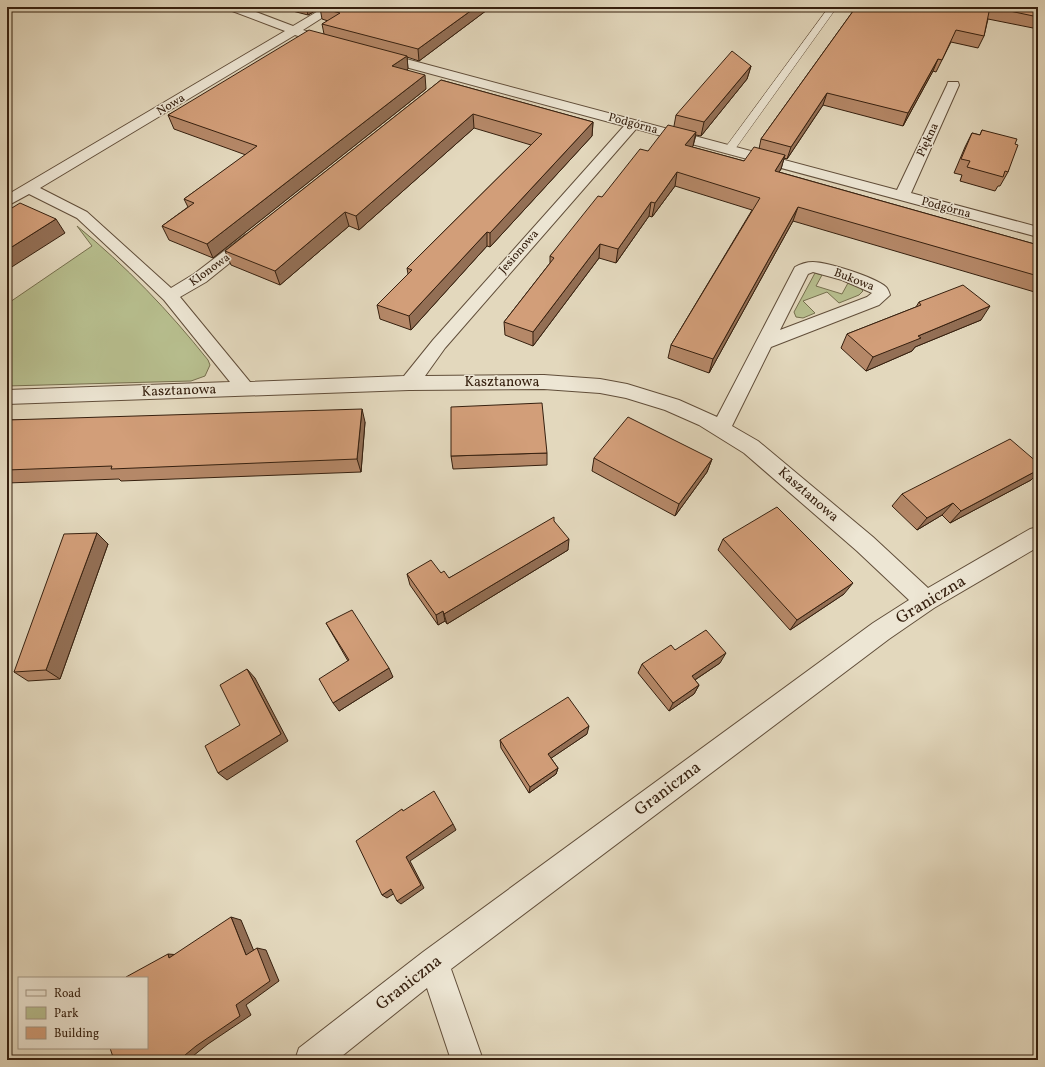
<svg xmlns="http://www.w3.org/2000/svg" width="1045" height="1067" font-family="Vollkorn,serif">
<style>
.green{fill:#b7be8e;stroke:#766f4e}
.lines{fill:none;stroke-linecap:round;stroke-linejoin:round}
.lane-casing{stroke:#614e3a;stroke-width:1}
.street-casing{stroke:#614e3a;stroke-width:2}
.lane{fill:#ede6d4;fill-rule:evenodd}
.street{fill:#ede6d4;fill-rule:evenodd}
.wall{fill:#b58868;stroke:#36200f}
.shaded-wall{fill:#936f55;stroke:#36200f}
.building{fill:#d29e79;stroke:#36200f}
.labels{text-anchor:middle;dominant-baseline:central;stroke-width:3;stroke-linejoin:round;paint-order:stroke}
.far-street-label{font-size:12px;fill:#36200f;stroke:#ede6d4}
.street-label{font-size:14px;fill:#36200f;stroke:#ede6d4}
.near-street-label{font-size:17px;fill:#36200f;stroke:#ede6d4}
</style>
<rect width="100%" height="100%" fill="#e3d8bd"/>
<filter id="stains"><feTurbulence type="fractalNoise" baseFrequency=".005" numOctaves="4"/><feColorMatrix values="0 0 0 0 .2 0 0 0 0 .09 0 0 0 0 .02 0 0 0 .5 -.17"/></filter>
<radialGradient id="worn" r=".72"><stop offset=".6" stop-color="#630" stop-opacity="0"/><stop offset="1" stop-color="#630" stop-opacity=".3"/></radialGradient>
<g class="green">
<path d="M77,226C126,266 169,311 208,360L210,365L205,376L191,381L7,386V304L92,246Z"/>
<path d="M815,273L822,275L816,286L842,294L848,283L859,287L863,291L859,295L839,303L827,292L803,301L815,313L803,318L796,317L794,312Z"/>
</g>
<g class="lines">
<defs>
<path id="lane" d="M829,7H837L733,152H725L724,150L725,148Z"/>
<path id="street" d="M225,7H243L293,26L325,7H339L303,30L335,40L337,43L331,47L295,35L40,188L87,212L171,288L194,274L245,235L251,233L257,235L259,238L257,241L206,282L180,297L250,382L404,376L433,340L624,126L376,59L374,56L380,52L897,190L947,85L948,82H958L959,85L911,193L1038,227V237L636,129L445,348L425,376L544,375L600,379L627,384L679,400L717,417L795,267C800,264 807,262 813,262C827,262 875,277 886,287C888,289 889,292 890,295L879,305L771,347L732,426L758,441L873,537L928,588L1030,529L1038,527V547L934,608L889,639L451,969L483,1060H451L427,988L337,1060H295L299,1048L423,952L873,623L909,600L857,551L744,453L699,425L665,410L626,398L600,393L544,389L409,390L7,404V390L230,382L164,300L138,275L77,218L29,194L7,206V195L285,31L227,9ZM813,272L842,280L872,293L867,297L780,330L808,274Z"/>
</defs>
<use href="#lane" class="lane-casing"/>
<use href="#street" class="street-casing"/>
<use href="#lane" class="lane"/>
<use href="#street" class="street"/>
</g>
<g class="wall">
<path d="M277,7H491L419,61L407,57L408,69L407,70L426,89L213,258L169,240L162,226L188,207L184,199L246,155L174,129L168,115L324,34L322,24L328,21L322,19L320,8L308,15Z"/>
<path d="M856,7H1038V29L988,19L984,36L978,48L951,42L936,72L933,71L903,126L823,105L787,159L784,158L781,169L779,172L1038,245V293L793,221L709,373L668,358L671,345L752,210L675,186L652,217L649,216L616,263L599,258L533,346L505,335L504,322L550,263V256L602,197L648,151L674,126L676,115L751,66L747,79L701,136L696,135L693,146L692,147L744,161L759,149L761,139Z"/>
<path d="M441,80L593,122L592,136L490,247L487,246L411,330L380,319L377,305L408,274L407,268L531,145L474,128L359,230L349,226L280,285L231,265L225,251Z"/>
<path d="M982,130L1015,144L1008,172L1000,186H998L995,191L960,181L962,175L954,173L965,147L972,133L980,135Z"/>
<path d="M919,302L981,320L915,347L912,351L866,371L841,348L847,334L916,307Z"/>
<path d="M7,420L365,422L361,472L121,481L119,479L7,483Z"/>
<path d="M547,453V465L453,469L451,456Z"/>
<path d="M594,458L712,459L707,472L675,516L592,471Z"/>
<path d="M1038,463V473L1031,480L950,523L942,515L917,530L892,506L902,494Z"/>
<path d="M554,521L568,550L447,624L445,621L438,625L410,585L407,574L449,578Z"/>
<path d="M723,539L844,594L790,630L718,550Z"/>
<path d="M108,544L60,679L28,681L14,672Z"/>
<path d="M326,623L393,677L339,711L348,661Z"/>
<path d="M675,650L720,663L695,680L699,685L694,694L669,711L638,673L642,664Z"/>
<path d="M587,734L551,758L558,768L556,774L529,793L501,748L500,740Z"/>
</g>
<g class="shaded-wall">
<path d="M306,7H322L308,15Z"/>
<path d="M476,7H491L419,61L418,49Z"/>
<path d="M407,56L408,69L394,80L392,66Z"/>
<path d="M938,59L933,71L903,126L908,113Z"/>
<path d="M751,66L747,79L701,136L704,122Z"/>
<path d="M425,75L426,89L213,258L207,244Z"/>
<path d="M827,93L823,105L787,159L791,147Z"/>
<path d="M473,114L474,128L359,230L356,216Z"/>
<path d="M593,122L592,136L490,247V233Z"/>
<path d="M696,132L693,146L682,159L685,145Z"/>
<path d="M785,155L781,169L770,185L775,171Z"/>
<path d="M677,172L675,186L652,217L655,203Z"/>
<path d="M651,202L649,216L616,263L618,249Z"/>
<path d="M798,207L793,221L709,373L713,359Z"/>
<path d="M345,212L349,226L280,285L275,271Z"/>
<path d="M56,219L65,233L7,270V250Z"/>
<path d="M487,232V246L411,330L409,316Z"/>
<path d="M600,244L599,258L533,346V332Z"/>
<path d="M990,306L981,320L915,347L912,351L866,371L873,357L918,336Z"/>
<path d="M362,409L365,422L361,472L357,459Z"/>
<path d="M712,459L707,472L675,516L679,504Z"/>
<path d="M1038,470V473L1031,480L950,523L961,511Z"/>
<path d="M953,503L942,515L917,530L927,518Z"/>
<path d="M97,533L108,544L60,679L46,670Z"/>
<path d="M569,539L568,550L447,624L444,614Z"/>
<path d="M853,583L844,594L790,630L797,620Z"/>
<path d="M443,611L445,621L438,625L436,615Z"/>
<path d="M726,653L720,663L687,685L692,676Z"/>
<path d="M389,668L393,677L339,711L333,703Z"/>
<path d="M247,669L255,678L288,741L227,780L218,773L281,734Z"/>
<path d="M699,685L694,694L669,711L673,703Z"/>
<path d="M589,726L587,734L547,761L548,754Z"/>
<path d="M558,768L556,774L529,793L530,787Z"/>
<path d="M453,824L456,830L410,861L424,888L401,904L397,901L406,857Z"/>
<path d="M391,889L395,893L387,898L382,895Z"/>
<path d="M231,917L241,920L256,956L246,955Z"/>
<path d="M257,948L266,950L279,981L246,1005L251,1015L208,1044L188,1060H179L236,1005Z"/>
<path d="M168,954L181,955L169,958Z"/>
</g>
<g class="building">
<path d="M322,7H476L418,49L322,24L340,13L320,8Z"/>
<path d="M856,7H990L984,36L956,30L942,60L938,59L908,113L827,93L791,147L761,139Z"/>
<path d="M991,7H1038V17Z"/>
<path d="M309,30L407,56L392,66L425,75L207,244L162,226L194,203L184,199L257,146L168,115Z"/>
<path d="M732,51L751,66L704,122L676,115Z"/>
<path d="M441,80L593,122L490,233L487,232L409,316L377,305L412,270L407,268L542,134L473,114L356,216L345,212L275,271L225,251Z"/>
<path d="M668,125L696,132L685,145L744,161L754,147L785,155L775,171L1038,245V276L798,207L713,359L671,345L760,198L677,172L655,203L651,202L618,249L600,244L533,332L504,322L554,258L550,256L598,196L602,197L640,149L648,151Z"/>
<path d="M982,130L1017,139L1015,144L1018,145L1008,172L1005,171L1003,177L967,167L970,161L961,159L972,133L980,135Z"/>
<path d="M20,203L56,219L7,250V211Z"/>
<path d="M963,285L990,306L918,336L921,338L873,357L847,334L921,305L919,302Z"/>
<path d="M542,403L547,453L451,456V407Z"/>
<path d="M362,409L357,459L111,469L112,466L7,470V420Z"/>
<path d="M628,417L712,459L679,504L594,458Z"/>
<path d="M1010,439L1038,463V470L961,511L953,503L927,518L902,494Z"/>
<path d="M777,507L853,583L797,620L723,539Z"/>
<path d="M554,517V521L569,539L444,614L443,611L436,615L407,574L431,560L441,573L444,571L449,578Z"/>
<path d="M97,533L46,670L14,672L64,534Z"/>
<path d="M352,610L389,668L333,703L319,679L349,660L326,623Z"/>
<path d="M706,630L726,653L692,676L699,685L673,703L642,664L671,645L675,650Z"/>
<path d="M247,669L281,734L218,773L205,746L240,725L220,685Z"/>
<path d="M568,697L589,726L548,754L558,768L530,787L500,740Z"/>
<path d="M434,791L453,824L406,857L421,885L397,901L391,889L382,895L356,841L402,809L403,811Z"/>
<path d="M231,917L246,955L257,948L270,981L236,1005L240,1016L196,1046L179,1060H114L110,1048H147V978H126V977L168,954L169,958Z"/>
</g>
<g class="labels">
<g class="far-street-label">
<text transform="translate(171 105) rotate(-31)">Nowa</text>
<text transform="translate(633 124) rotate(15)">Podgórna</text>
<text transform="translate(928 140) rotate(-65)">Piękna</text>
<text transform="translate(946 208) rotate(15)">Podgórna</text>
<text transform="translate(519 252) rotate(-49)">Jesionowa</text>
<text transform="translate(210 270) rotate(-36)">Klonowa</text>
<text transform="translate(854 280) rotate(21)">Bukowa</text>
</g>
<g class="street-label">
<text x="502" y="382">Kasztanowa</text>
<text transform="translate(179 391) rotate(-2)">Kasztanowa</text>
<text transform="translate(808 495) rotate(41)">Kasztanowa</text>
</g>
<g class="near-street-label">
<text transform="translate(931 600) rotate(-31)">Graniczna</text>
<text transform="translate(668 789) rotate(-37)">Graniczna</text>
<text transform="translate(409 983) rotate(-38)">Graniczna</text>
</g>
</g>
<rect width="1045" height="1067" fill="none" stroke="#e3d8bd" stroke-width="24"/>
<rect x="8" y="8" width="1029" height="1051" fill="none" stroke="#36200f" stroke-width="2"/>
<rect x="12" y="12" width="1021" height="1043" fill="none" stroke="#36200f"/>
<rect x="18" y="977" width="130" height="72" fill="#ede6d4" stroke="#a49785"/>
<rect x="26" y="990" width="20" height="6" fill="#ede6d4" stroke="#a49785"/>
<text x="54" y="997" font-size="12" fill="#36200f">Road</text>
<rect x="26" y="1007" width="20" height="12" fill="#b7be8e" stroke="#a49785"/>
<text x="54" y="1017" font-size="12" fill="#36200f">Park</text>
<rect x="26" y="1027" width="20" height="12" fill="#d29e79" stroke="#a49785"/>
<text x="54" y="1037" font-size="12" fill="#36200f">Building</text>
<rect width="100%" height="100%" filter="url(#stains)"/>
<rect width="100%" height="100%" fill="url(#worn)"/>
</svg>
